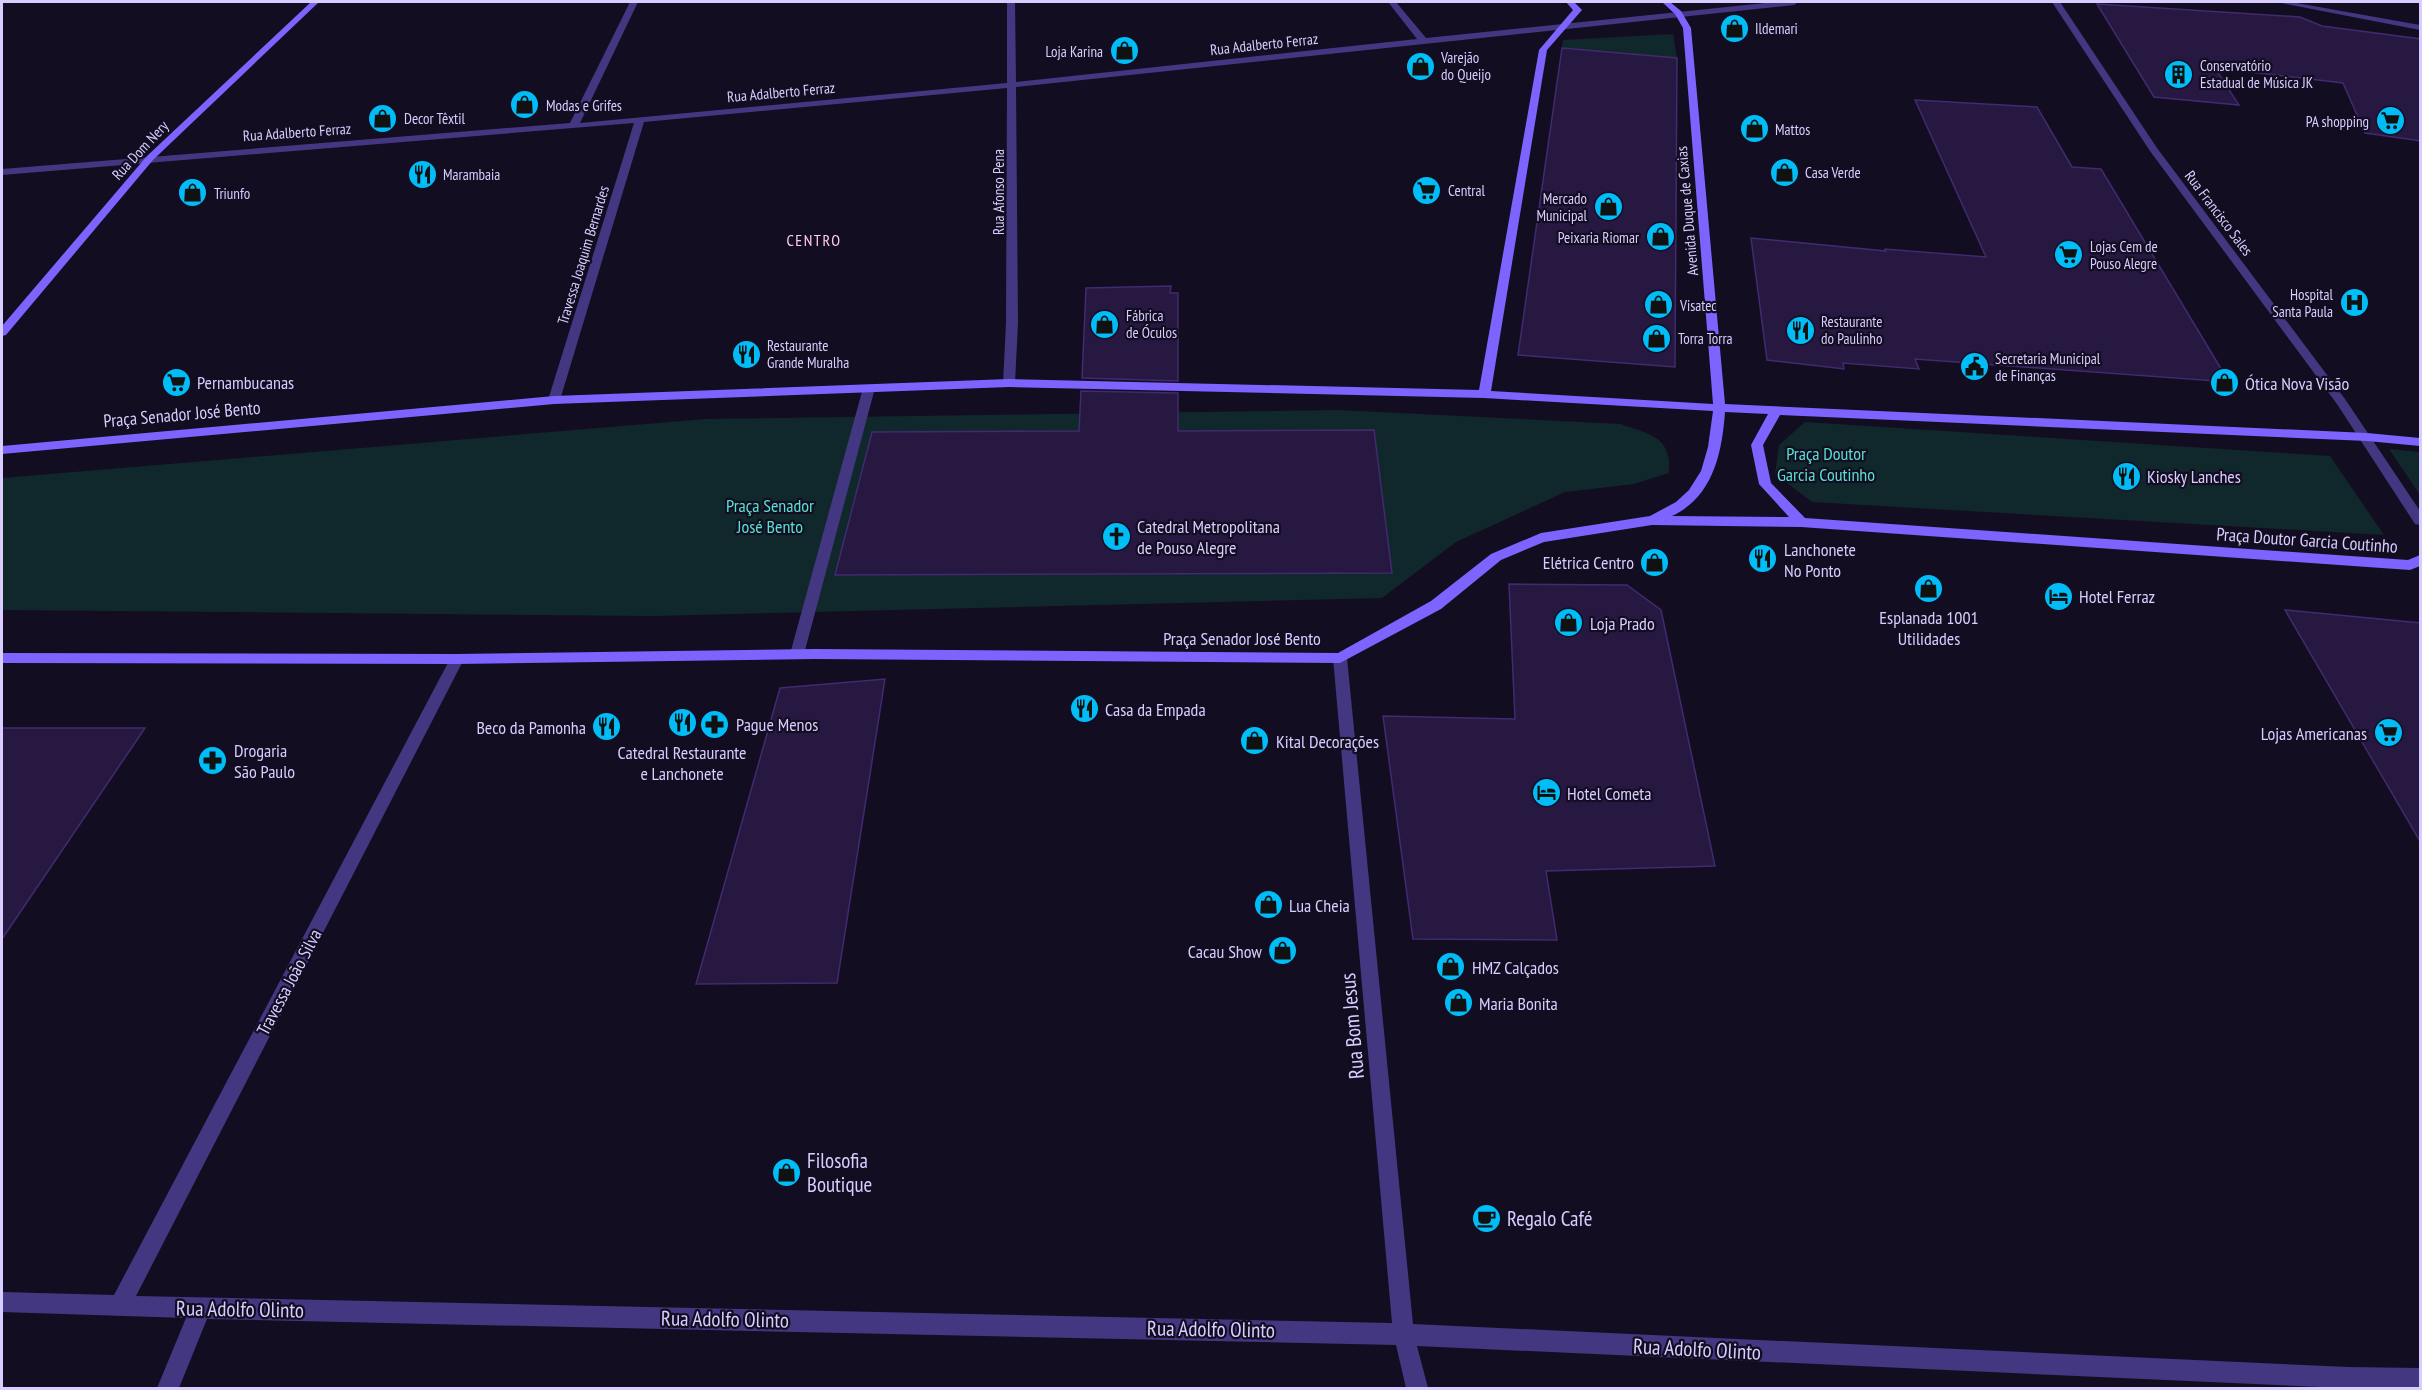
<svg xmlns="http://www.w3.org/2000/svg" width="2422" height="1390" font-family="'PT Sans Narrow',sans-serif">
<style>
.green{fill:#10282b}
.building{fill:#271842;stroke:#412a6f;stroke-width:1.5}
.lines{fill:none;stroke-linecap:round;stroke-linejoin:round}
.street{fill:#443781;fill-rule:evenodd}
.secondary{fill:#7d64ff;fill-rule:evenodd}
.labels{text-anchor:middle;dominant-baseline:central;stroke-width:4.5;stroke-linejoin:round;paint-order:stroke}
.far-poi-label{font-size:15px;fill:#d9cdff;stroke:#130d21;text-anchor:start}
.far-street-label{font-size:15px;fill:#d9cdff;stroke:#130d21}
.far-neighbourhood-label{font-size:16px;letter-spacing:1.5px;fill:#ffcfe7;stroke:#130d21}
.poi-label{font-size:18px;fill:#d9cdff;stroke:#130d21;text-anchor:start}
.street-label{font-size:18px;fill:#d9cdff;stroke:#130d21}
.park-label{font-size:18px;fill:#57e1d1;stroke:#130d21}
.near-street-label{font-size:21px;fill:#d9cdff;stroke:#130d21}
.near-poi-label{font-size:21px;fill:#d9cdff;stroke:#130d21;text-anchor:start}
</style>
<rect width="100%" height="100%" fill="#130d21"/>
<g class="green">
<path d="M1673,34L1677,58L1562,48L1563,40Z"/>
<path d="M1339,410L1620,424C1649,434 1672,436 1669,473L1634,484L1565,492L1456,542L1382,598L654,616L2,610V478L706,419Z"/>
<path d="M1805,422L2330,456L2384,535L1812,502L1775,474L1779,445Z"/>
<path d="M2389,449L2420,452V495Z"/>
</g>
<g class="building">
<path d="M2097,4L2300,17L2322,26L2421,39V141L2365,133L2343,83L2215,68L2239,105L2154,97Z"/>
<path d="M1562,48L1677,58L1675,367L1518,355Z"/>
<path d="M1915,100L2037,107L2072,167L2101,169L2229,382L1915,359L1919,369L1843,363L1844,369L1767,360L1751,238L1886,251L1885,249L1986,257Z"/>
<path d="M1171,286L1170,293H1178V381L1082,378L1086,288Z"/>
<path d="M1081,391L1178,393V431L1374,430L1392,573L835,575L872,432L1079,431Z"/>
<path d="M1509,584L1627,585L1661,610L1715,866L1546,871L1557,940L1413,939L1383,716L1515,719Z"/>
<path d="M2285,610L2421,623V843Z"/>
<path d="M885,679L837,983L696,984L780,688Z"/>
<path d="M2,728H145L2,939Z"/>
</g>
<g class="lines">
<g class="street">
<path d="M630,2H638L580,123L1007,83V2H1015L1016,82L1417,39L1388,2H1396L1426,38L1775,2H1798L1794,5L1016,87L1018,323L1015,383L1009,387L1003,383L1006,323L1007,88L644,122L560,400L554,404L548,400L634,123L2,175V169L570,123Z"/>
<path d="M2052,2H2060L2157,148L2345,399L2420,511V525L2415,524L2337,404L2150,151Z"/>
<path d="M2276,2H2291L2420,25V30Z"/>
<path d="M869,384L875,388L804,654L802,658H792L790,654L863,388Z"/>
<path d="M1340,653L1345,654L1347,658L1413,1324L2348,1367L2420,1368V1388H2343L1417,1346L1428,1388H1406L1396,1345L207,1319L179,1388H157L186,1318L2,1312V1292L114,1295L450,659L452,655H462L464,659L136,1296L1392,1323L1333,658L1335,654Z"/>
</g>
<g class="secondary">
<path d="M311,2H319L153,160L6,335L2,336V326L147,156Z"/>
<path d="M1566,2H1574L1582,10L1547,50L1491,391L1713,404L1683,28L1675,14L1662,2H1670L1681,11L1691,28L1725,404L2367,433L2420,438V446L2367,441L1780,415L1763,445L1771,483L1805,518L2408,560L2420,555V566L2410,570L1801,527L1652,525L1544,542L1501,560L1441,609L1340,663L815,659L457,664L2,663V653L457,654L815,649L1338,653L1431,601L1491,554L1541,533L1650,516L1676,502L1689,490L1701,471L1708,447L1713,411L1484,398L1009,387L554,404L2,454V446L554,396L1009,379L1479,390L1539,50L1573,10ZM1725,412L1768,414L1751,445L1759,484L1789,517L1672,516C1713,497 1722,453 1725,412Z"/>
</g>
</g>
<defs>
<symbol id="shop-disc" viewBox="-11 -11 22 22"><circle r="9.5" fill="#00bdf8" stroke="#130d21"/><path d="M-5-2.5h2.3a2.7 3.5 0 0 1 5.4 0H5L5.5 6h-11ZM-1.5-2.5h3a1.5 2.3 0 0 0-3 0Z" fill="#111"/></symbol>
<symbol id="building-disc" viewBox="-11 -11 22 22"><circle r="9.5" fill="#00bdf8" stroke="#130d21"/><path d="M-4-6H4V6H1V3H-1V6H-4ZM-2.5-4.3h1.7v1.8h-1.7ZM.8-4.3h1.7v1.8H.8ZM-2.5-1h1.7V.8h-1.7ZM.8-1h1.7V.8H.8Z" fill="#111"/></symbol>
<symbol id="supermarket-disc" viewBox="-11 -11 22 22"><circle r="9.5" fill="#00bdf8" stroke="#130d21"/><path d="M-6-5.5h2.5l.6 2H6L4.5 2H-2.5L-4.4-4H-6ZM-1.5 3.2a1.3 1.3 0 1 0 .1 0ZM3 3.2a1.3 1.3 0 1 0 .1 0Z" fill="#111"/></symbol>
<symbol id="restaurant-disc" viewBox="-11 -11 22 22"><circle r="9.5" fill="#00bdf8" stroke="#130d21"/><path d="M-5-6h1v4h1v-4h1v4h1v-4h1v5L-1.5 .5V6h-2V.5L-5-1ZM5-6V6H3V1.5H1.5Q1.5-4 5-6Z" fill="#111"/></symbol>
<symbol id="hospital-disc" viewBox="-11 -11 22 22"><circle r="9.5" fill="#00bdf8" stroke="#130d21"/><path d="M-5-5h3v3.5h4V-5h3V5h-3V1.5h-4V5h-3Z" fill="#111"/></symbol>
<symbol id="civic-disc" viewBox="-11 -11 22 22"><circle r="9.5" fill="#00bdf8" stroke="#130d21"/><path d="M-.6-6.5H3V-4.5H.6V-3L4-1V1h2V6H-6V1h2V-1L-.6-3ZM-1.2 2.5V6h2.4V2.5Z" fill="#111"/></symbol>
<symbol id="church-disc" viewBox="-11 -11 22 22"><circle r="9.5" fill="#00bdf8" stroke="#130d21"/><path d="M-1.2-6h2.4v3.5h3.3v2.4h-3.3V6h-2.4V-.1h-3.3v-2.4h3.3Z" fill="#111"/></symbol>
<symbol id="hotel-disc" viewBox="-11 -11 22 22"><circle r="9.5" fill="#00bdf8" stroke="#130d21"/><path d="M-6-4.5h1.5V1H6V5H4.5V3h-9V5H-6ZM-4 0a1.8 1.8 0 1 1 3.6 0ZM.5 0V-2.5h3Q6-2.5 6 0Z" fill="#111"/></symbol>
<symbol id="pharmacy-disc" viewBox="-11 -11 22 22"><circle r="9.5" fill="#00bdf8" stroke="#130d21"/><path d="M-2-6h4v4h4v4h-4v4h-4v-4h-4v-4h4Z" fill="#111"/></symbol>
<symbol id="cafe-disc" viewBox="-11 -11 22 22"><circle r="9.5" fill="#00bdf8" stroke="#130d21"/><path d="M-5.5-4.5H6V0H3Q3 3.5 0 3.5H-2.5Q-5.5 3.5-5.5 0ZM3-3.2v2h1.7v-2ZM-6 4.5H4V6H-6Z" fill="#111"/></symbol>
</defs>
<g fill-rule="evenodd">
<use href="#shop-disc" x="1718" y="12" width="33" height="33"/>
<use href="#shop-disc" x="1108" y="34" width="33" height="33"/>
<use href="#shop-disc" x="1404" y="50" width="33" height="33"/>
<use href="#building-disc" x="2162" y="58" width="33" height="33"/>
<use href="#shop-disc" x="508" y="88" width="33" height="33"/>
<use href="#shop-disc" x="366" y="102" width="33" height="33"/>
<use href="#supermarket-disc" x="2374" y="104" width="33" height="33"/>
<use href="#shop-disc" x="1738" y="112" width="33" height="33"/>
<use href="#shop-disc" x="1768" y="156" width="33" height="33"/>
<use href="#restaurant-disc" x="406" y="158" width="33" height="33"/>
<use href="#supermarket-disc" x="1410" y="174" width="33" height="33"/>
<use href="#shop-disc" x="176" y="176" width="33" height="33"/>
<use href="#shop-disc" x="1592" y="190" width="33" height="33"/>
<use href="#shop-disc" x="1644" y="220" width="33" height="33"/>
<use href="#supermarket-disc" x="2052" y="238" width="33" height="33"/>
<use href="#hospital-disc" x="2338" y="286" width="33" height="33"/>
<use href="#shop-disc" x="1642" y="288" width="33" height="33"/>
<use href="#shop-disc" x="1088" y="308" width="33" height="33"/>
<use href="#restaurant-disc" x="1784" y="314" width="33" height="33"/>
<use href="#shop-disc" x="1640" y="322" width="33" height="33"/>
<use href="#restaurant-disc" x="730" y="338" width="33" height="33"/>
<use href="#civic-disc" x="1958" y="350" width="33" height="33"/>
<use href="#supermarket-disc" x="160" y="366" width="33" height="33"/>
<use href="#shop-disc" x="2208" y="366" width="33" height="33"/>
<use href="#restaurant-disc" x="2110" y="460" width="33" height="33"/>
<use href="#church-disc" x="1100" y="520" width="33" height="33"/>
<use href="#restaurant-disc" x="1746" y="542" width="33" height="33"/>
<use href="#shop-disc" x="1638" y="546" width="33" height="33"/>
<use href="#shop-disc" x="1912" y="572" width="33" height="33"/>
<use href="#hotel-disc" x="2042" y="580" width="33" height="33"/>
<use href="#shop-disc" x="1552" y="606" width="33" height="33"/>
<use href="#restaurant-disc" x="1068" y="692" width="33" height="33"/>
<use href="#restaurant-disc" x="666" y="706" width="33" height="33"/>
<use href="#pharmacy-disc" x="698" y="708" width="33" height="33"/>
<use href="#restaurant-disc" x="590" y="710" width="33" height="33"/>
<use href="#supermarket-disc" x="2372" y="716" width="33" height="33"/>
<use href="#shop-disc" x="1238" y="724" width="33" height="33"/>
<use href="#pharmacy-disc" x="196" y="744" width="33" height="33"/>
<use href="#hotel-disc" x="1530" y="776" width="33" height="33"/>
<use href="#shop-disc" x="1252" y="888" width="33" height="33"/>
<use href="#shop-disc" x="1266" y="934" width="33" height="33"/>
<use href="#shop-disc" x="1434" y="950" width="33" height="33"/>
<use href="#shop-disc" x="1442" y="986" width="33" height="33"/>
<use href="#shop-disc" x="770" y="1156" width="33" height="33"/>
<use href="#cafe-disc" x="1470" y="1202" width="33" height="33"/>
</g>
<g class="labels">
<g class="far-poi-label">
<text x="1755" y="28">Ildemari</text>
<text x="1103" y="51" text-anchor="end">Loja Karina</text>
<text x="1441" y="57">Varejão<tspan x="1441" dy="17">do Queijo</tspan></text>
<text x="2200" y="65">Conservatório<tspan x="2200" dy="17">Estadual de Música JK</tspan></text>
<text x="546" y="105">Modas e Grifes</text>
<text x="404" y="118">Decor Têxtil</text>
<text x="2369" y="121" text-anchor="end">PA shopping</text>
<text x="1775" y="129">Mattos</text>
<text x="1805" y="172">Casa Verde</text>
<text x="443" y="174">Marambaia</text>
<text x="1448" y="190">Central</text>
<text x="214" y="193">Triunfo</text>
<text x="1587" y="198" text-anchor="end">Mercado<tspan x="1587" dy="17">Municipal</tspan></text>
<text x="1639" y="237" text-anchor="end">Peixaria Riomar</text>
<text x="2090" y="246">Lojas Cem de<tspan x="2090" dy="17">Pouso Alegre</tspan></text>
<text x="2333" y="294" text-anchor="end">Hospital<tspan x="2333" dy="17">Santa Paula</tspan></text>
<text x="1680" y="305">Visatec</text>
<text x="1126" y="315">Fábrica<tspan x="1126" dy="17">de Óculos</tspan></text>
<text x="1821" y="321">Restaurante<tspan x="1821" dy="17">do Paulinho</tspan></text>
<text x="1678" y="338">Torra Torra</text>
<text x="767" y="345">Restaurante<tspan x="767" dy="17">Grande Muralha</tspan></text>
<text x="1995" y="358">Secretaria Municipal<tspan x="1995" dy="17">de Finanças</tspan></text>
</g>
<g class="far-street-label">
<text transform="translate(1264 44) rotate(-6)">Rua Adalberto Ferraz</text>
<text transform="translate(781 92) rotate(-5)">Rua Adalberto Ferraz</text>
<text transform="translate(297 132) rotate(-4)">Rua Adalberto Ferraz</text>
<text transform="translate(140 150) rotate(-47)">Rua Dom Nery</text>
<text transform="translate(998 192) rotate(-90)">Rua Afonso Pena</text>
<text transform="translate(1687 211) rotate(-95)">Avenida Duque de Caxias</text>
<text transform="translate(2219 213) rotate(53)">Rua Francisco Sales</text>
<text transform="translate(583 255) rotate(-73)">Travessa Joaquim Bernardes</text>
</g>
<g class="far-neighbourhood-label">
<text x="814" y="240">CENTRO</text>
</g>
<g class="poi-label">
<text x="197" y="382">Pernambucanas</text>
<text x="2245" y="383">Ótica Nova Visão</text>
<text x="2147" y="476">Kiosky Lanches</text>
<text x="1137" y="526">Catedral Metropolitana<tspan x="1137" dy="21">de Pouso Alegre</tspan></text>
<text x="1784" y="549">Lanchonete<tspan x="1784" dy="21">No Ponto</tspan></text>
<text x="1634" y="562" text-anchor="end">Elétrica Centro</text>
<text x="2079" y="596">Hotel Ferraz</text>
<text x="1929" y="617" text-anchor="middle">Esplanada 1001<tspan x="1929" dy="21">Utilidades</tspan></text>
<text x="1590" y="623">Loja Prado</text>
<text x="1105" y="709">Casa da Empada</text>
<text x="736" y="724">Pague Menos</text>
<text x="586" y="727" text-anchor="end">Beco da Pamonha</text>
<text x="2367" y="733" text-anchor="end">Lojas Americanas</text>
<text x="1276" y="741">Kital Decorações</text>
<text x="234" y="750">Drogaria<tspan x="234" dy="21">São Paulo</tspan></text>
<text x="682" y="752" text-anchor="middle">Catedral Restaurante<tspan x="682" dy="21">e Lanchonete</tspan></text>
<text x="1567" y="793">Hotel Cometa</text>
<text x="1289" y="905">Lua Cheia</text>
<text x="1262" y="951" text-anchor="end">Cacau Show</text>
<text x="1472" y="967">HMZ Calçados</text>
<text x="1479" y="1003">Maria Bonita</text>
</g>
<g class="street-label">
<text transform="translate(182 414) rotate(-5)">Praça Senador José Bento</text>
<text transform="translate(2307 540) rotate(4)">Praça Doutor Garcia Coutinho</text>
<text x="1242" y="638">Praça Senador José Bento</text>
<text transform="translate(289 982) rotate(-62)">Travessa João Silva</text>
</g>
<g class="park-label">
<text x="1826" y="453">Praça Doutor<tspan x="1826" dy="21">Garcia Coutinho</tspan></text>
<text x="770" y="505">Praça Senador<tspan x="770" dy="21">José Bento</tspan></text>
</g>
<g class="near-street-label">
<text transform="translate(1352 1026) rotate(-95)">Rua Bom Jesus</text>
<text transform="translate(240 1309) rotate(1)">Rua Adolfo Olinto</text>
<text transform="translate(725 1319) rotate(1)">Rua Adolfo Olinto</text>
<text transform="translate(1211 1329) rotate(1)">Rua Adolfo Olinto</text>
<text transform="translate(1697 1349) rotate(3)">Rua Adolfo Olinto</text>
</g>
<g class="near-poi-label">
<text x="807" y="1160">Filosofia<tspan x="807" dy="24">Boutique</tspan></text>
<text x="1507" y="1218">Regalo Café</text>
</g>
</g>
<rect width="2422" height="1390" fill="none" stroke="#d9cdff" stroke-width="6"/>
</svg>
